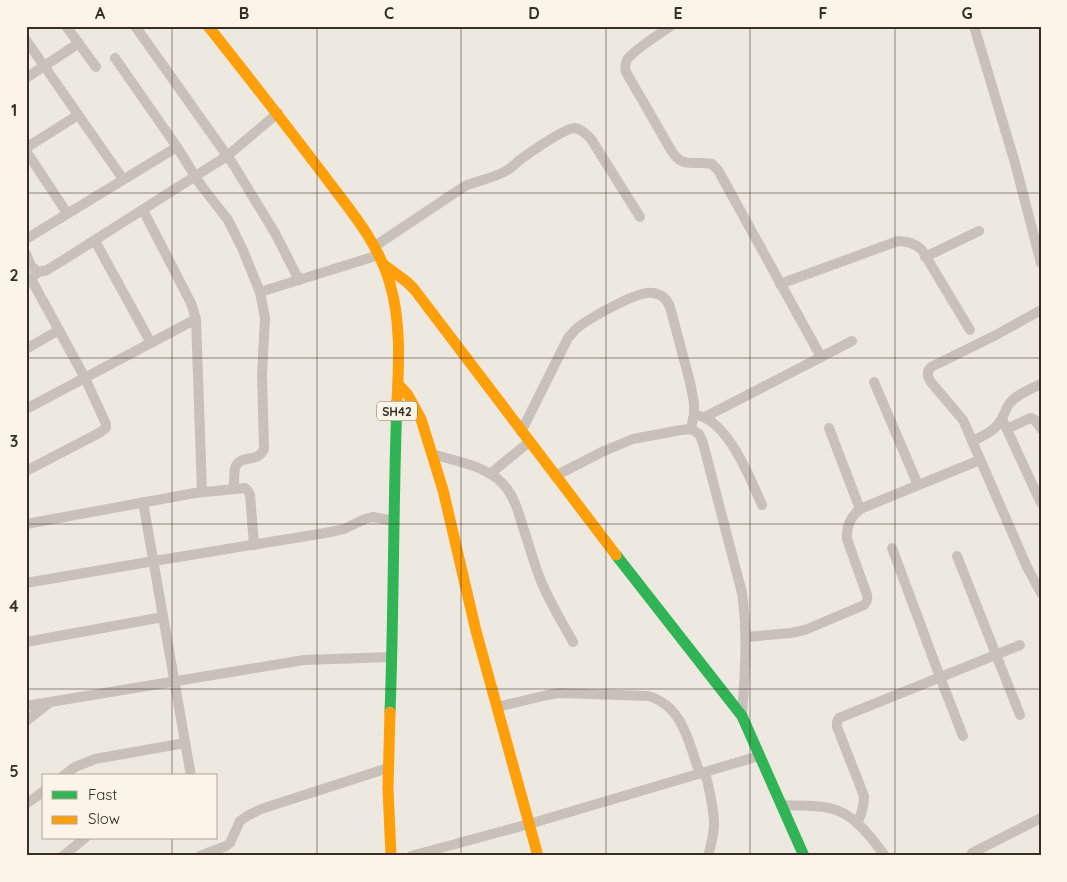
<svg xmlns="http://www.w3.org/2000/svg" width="1067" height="882" font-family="Quicksand,sans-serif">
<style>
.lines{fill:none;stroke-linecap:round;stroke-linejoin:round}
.street{stroke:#c7c1b9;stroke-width:10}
.fast{stroke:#30b455;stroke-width:11}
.slow{stroke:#ff9f0a;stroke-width:11}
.grid{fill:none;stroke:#382e27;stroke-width:1;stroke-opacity:0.55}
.labels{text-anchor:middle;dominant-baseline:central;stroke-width:4.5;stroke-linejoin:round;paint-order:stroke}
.shield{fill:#fbf4e7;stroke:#726961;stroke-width:1}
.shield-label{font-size:12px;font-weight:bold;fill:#382e27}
.neatline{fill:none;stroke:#382e27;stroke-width:2}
.grid-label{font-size:16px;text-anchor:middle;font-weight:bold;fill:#382e27}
</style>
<rect width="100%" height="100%" fill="#eee9e0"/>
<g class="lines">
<g class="street">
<path d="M66,26L96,67"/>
<path d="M135,26L233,164L275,233L299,280"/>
<path d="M671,26C661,33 632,51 627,60C625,64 625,68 626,72L671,150C683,170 693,160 712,164L718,170L821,357"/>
<path d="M974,26L1015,163L1041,263"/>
<path d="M26,40L123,179"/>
<path d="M115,58L177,147L200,184L228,220L242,248L260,292L265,318L262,375L264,449C258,464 240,453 235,468C234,474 234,482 234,488"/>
<path d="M26,78L79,43"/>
<path d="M26,148L78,115"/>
<path d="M26,151L67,213"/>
<path d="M143,210L191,303L196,319L202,492"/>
<path d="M26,239L177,147"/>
<path d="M95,241L151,343"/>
<path d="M375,246L465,186C479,180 496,178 509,169C514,166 517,162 521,159C531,152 564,128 575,128C582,129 587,135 591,139L640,217"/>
<path d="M26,254L31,266L38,272"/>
<path d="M925,257L979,231"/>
<path d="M26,283L38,272L47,270L65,259L227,156L278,113"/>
<path d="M780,284L898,241C908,241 915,243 922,250L970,330"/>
<path d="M260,292L379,255"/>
<path d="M1041,310L996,335L931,367L928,371V376L930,381L963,420L1027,567L1041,593"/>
<path d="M26,349L59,330"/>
<path d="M874,382L918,485"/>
<path d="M26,409L196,319"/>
<path d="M700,416C729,424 751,480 762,505"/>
<path d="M705,417L852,341"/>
<path d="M1002,419L1041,503"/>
<path d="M829,428L860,509"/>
<path d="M1007,429L1030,418C1036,419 1038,424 1041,429"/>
<path d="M521,432L568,338C571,335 573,332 576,329C588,319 638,290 653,293C662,294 667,299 670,307L690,382L694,403V414L691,429"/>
<path d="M972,441C983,436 995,431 1001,420C1004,415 1006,408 1010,403C1017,394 1031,389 1041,384"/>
<path d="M432,454C455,461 484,465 502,483C514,495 518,511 523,527C529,545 534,564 541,581C550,603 562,622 573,642"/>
<path d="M26,471L99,433L106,428V424L85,378L31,279"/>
<path d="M490,474L529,442"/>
<path d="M555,476L604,451L633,439L681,430L691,429L699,434L703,443L742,593C748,634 745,674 742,716"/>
<path d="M143,502L191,776"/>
<path d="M26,524L195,493L245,488L248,491L250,495L254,545"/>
<path d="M892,548L940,677L963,736"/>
<path d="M957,556L1020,715"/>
<path d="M26,583L154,561L331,532L344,529L365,519L373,517L394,521"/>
<path d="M746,637L791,633L805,630L864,605C867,602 868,600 867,595L847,539C846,526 850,517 860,509L980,460"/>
<path d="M26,642L163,617"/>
<path d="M26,706L304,660L392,657"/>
<path d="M497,707L547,695L560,693L648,696C683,705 689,744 700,774"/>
<path d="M26,721L49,703"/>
<path d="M705,772C709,789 714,807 714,824C714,835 711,845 708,856"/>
<path d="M63,776L75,767L95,759L185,743"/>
<path d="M26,804L44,791"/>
<path d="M781,805C796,806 815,805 829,808C853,812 871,837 885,856"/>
<path d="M857,823C862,814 864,807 864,796L837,727V722L839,718L1020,645"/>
<path d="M972,853L1041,818"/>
<path d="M63,856L85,838"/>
<path d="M200,856L226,846L230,843L240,821L247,816L261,809L388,768"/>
<path d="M411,856L529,824L759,756"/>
</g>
<g class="fast">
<path d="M616,555L742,716L804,856"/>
<path d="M390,712C394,608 393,505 397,401"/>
</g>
<g class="slow">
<path d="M208,26C247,75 285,124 323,174C348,208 378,241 390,284C401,321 399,363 397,401"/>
<path d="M384,265L407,282L414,289L616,555"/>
<path d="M398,384L408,395L421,419L443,490L476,631L538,856"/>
<path d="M390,712L388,788L391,856"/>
</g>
</g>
<path class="grid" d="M172,26V776M317,26V856M461,26V856M606,26V856M750,26V856M895,26V856M26,193H1041M26,358H1041M26,524H1041M26,689H1041M172,838V856"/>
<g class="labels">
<rect class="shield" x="377" y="401.5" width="40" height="19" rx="4"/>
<g class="shield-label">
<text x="397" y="411">SH42</text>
</g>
</g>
<rect width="1067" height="882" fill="none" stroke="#fbf4e7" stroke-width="55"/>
<rect x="42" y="774" width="175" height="65" fill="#fbf4e7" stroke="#ada59a"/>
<rect x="52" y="791" width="25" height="8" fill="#30b455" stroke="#ada59a"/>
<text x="88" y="800" font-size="15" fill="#382e27">Fast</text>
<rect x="52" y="816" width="25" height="8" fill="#ff9f0a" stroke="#ada59a"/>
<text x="88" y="824" font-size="15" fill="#382e27">Slow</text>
<rect x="28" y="28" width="1012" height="826" class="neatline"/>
<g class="grid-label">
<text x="100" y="19">A</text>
<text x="244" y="19">B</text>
<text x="389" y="19">C</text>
<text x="534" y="19">D</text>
<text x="678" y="19">E</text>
<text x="823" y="19">F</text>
<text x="967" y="19">G</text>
<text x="14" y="116">1</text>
<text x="14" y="281">2</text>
<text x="14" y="447">3</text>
<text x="14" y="612">4</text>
<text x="14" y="777">5</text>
</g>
</svg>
